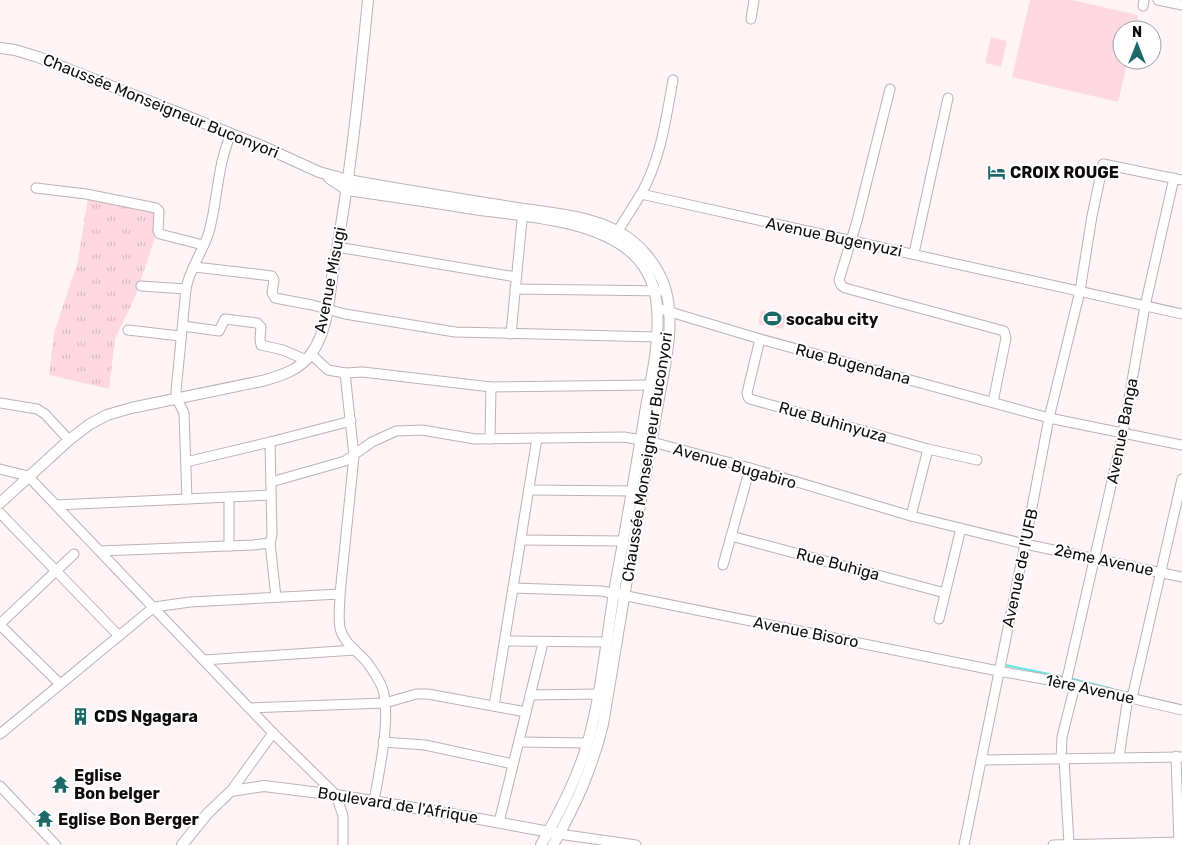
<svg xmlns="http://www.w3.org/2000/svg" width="1182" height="845" font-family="Rubik,sans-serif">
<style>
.grass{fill:url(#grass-tufts)}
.pitch{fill:#fed8e0}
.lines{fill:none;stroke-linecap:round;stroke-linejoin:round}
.stream{stroke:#5beae9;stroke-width:2}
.minor-casing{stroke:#bdb0b3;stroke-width:11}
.tertiary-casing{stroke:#bdb0b3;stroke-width:12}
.minor{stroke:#fff;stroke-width:9}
.tertiary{stroke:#fff;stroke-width:10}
.labels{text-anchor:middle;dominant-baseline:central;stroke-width:4;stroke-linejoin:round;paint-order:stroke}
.street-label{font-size:16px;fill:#100c0d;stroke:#fff}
.poi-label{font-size:16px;font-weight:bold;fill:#100c0d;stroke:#fff;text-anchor:start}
</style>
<defs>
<pattern id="grass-tufts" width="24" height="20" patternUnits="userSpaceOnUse" patternTransform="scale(1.25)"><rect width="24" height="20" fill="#fed8e0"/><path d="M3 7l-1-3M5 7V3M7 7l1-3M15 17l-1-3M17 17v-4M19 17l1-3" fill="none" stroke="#d9b8bf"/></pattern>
</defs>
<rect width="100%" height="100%" fill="#fef3f5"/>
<path class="grass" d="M88,197L164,211L135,297L115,339L109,389L49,375L54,333L78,261Z"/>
<g class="pitch">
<path d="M1030,0H1072L1138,15L1135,30H1122V60H1128L1118,102L1012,77Z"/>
<path d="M991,37L1007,41L1001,67L985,63Z"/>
<path d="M761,310L786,315L783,329L758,324Z"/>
</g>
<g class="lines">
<g class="stream">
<path d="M1005,665L1064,677"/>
<path d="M1069,678L1113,689"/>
</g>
<defs>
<g id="minor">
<path d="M1158,0L1182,5"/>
<path d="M1143,6L1144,0"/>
<path d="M751,19L754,0"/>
<path d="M890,89L857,221L839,280L841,285L845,288L1004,331L1006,338L993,402"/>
<path d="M36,188L86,194L156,208L159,211L158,231L160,234L203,245"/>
<path d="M641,194C661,159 666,118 673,80"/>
<path d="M614,237L641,194L1182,314"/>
<path d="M337,247L516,277"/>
<path d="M914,253L948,98"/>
<path d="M195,267L272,276L274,280L272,293L275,298L312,305L345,314L455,332L657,337"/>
<path d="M141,286L186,289"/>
<path d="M515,289L666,291"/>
<path d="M657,308L760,339L1049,418L1182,445"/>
<path d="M183,326L219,331L225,319L257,323L261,327L260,339L261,345L283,350L306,360"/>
<path d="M128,330L180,336"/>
<path d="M511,334L523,210"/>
<path d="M760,339L747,393L748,397L750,399L928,449L977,460"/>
<path d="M345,373L363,372L491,387L650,385"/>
<path d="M0,403L37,409L45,414L69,440"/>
<path d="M490,439L491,387"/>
<path d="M270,442L351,421"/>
<path d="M0,469L28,476L273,733L336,795L343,816V845"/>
<path d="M271,482L345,461L372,442L396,431L422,430L475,439L624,437L652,442L750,468L911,516L1025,544L1182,577"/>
<path d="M529,490L632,491"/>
<path d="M229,497V546"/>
<path d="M187,499L271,495"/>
<path d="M56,505L187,499L184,413L177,399L176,391L186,289C189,269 203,252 209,232C218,199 217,165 231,134"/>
<path d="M0,513L119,636"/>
<path d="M911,516L928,449"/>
<path d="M731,536L945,593"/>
<path d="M521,540L623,541"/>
<path d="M270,543L276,597"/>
<path d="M100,551L253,545L270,543L272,535L270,442L186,462"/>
<path d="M723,565L750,468"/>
<path d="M513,588L602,591L998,671L1066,683L1182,710"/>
<path d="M340,594C340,604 338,617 340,628C343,642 357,651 366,661C372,669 378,678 382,687C392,715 379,772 374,801"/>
<path d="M939,619L961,528"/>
<path d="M0,624L74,554"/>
<path d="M0,625L60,684"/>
<path d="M505,641L606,642"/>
<path d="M204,660L355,650"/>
<path d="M1066,683L1123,433L1145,306L1174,178"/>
<path d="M530,695L598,694"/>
<path d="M1132,698L1182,479"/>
<path d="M494,706L537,438"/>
<path d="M250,708L385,703L416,694H428L526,712"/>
<path d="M0,734L154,607L190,602L340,594L354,456L345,373L328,370L311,354"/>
<path d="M383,742L425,745L513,764"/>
<path d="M519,742L587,743"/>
<path d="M1176,756L1179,842"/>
<path d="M1119,757L1128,697"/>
<path d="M1061,759L1062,737L1075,685"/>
<path d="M1064,759L1069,844"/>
<path d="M981,760L1182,757"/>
<path d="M0,786L56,845"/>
<path d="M231,791L273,733"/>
<path d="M499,822L543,643"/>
<path d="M559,834L636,845"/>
<path d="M964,845L1025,544L1049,418L1080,291L1092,216L1103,164L1182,180"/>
<path d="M1053,845L1182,842"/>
</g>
<g id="tertiary">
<path d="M0,48L15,50L38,57L262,146L319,172L348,180C404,190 460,199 517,208C550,213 587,215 617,231C640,243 659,266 666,291C675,326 665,364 659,398C653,432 647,466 641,500C627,574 616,649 603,724C592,769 576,805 553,845"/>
<path d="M329,178L347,190C389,196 431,202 474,209C522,216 597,219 634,255C648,268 656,288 657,308C660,340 652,375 646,407C637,462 628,516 618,570C607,627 603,690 587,745C576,781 559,813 541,845"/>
<path d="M0,503L69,440L90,424L107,415L131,408L262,381C280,376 300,370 311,354C328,331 329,298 333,271C350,181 359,91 368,0"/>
<path d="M182,845L207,814L231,791L264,786L336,795L463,816L555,833"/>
</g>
</defs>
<use href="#minor" class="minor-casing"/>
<use href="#tertiary" class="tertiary-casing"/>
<use href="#minor" class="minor"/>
<use href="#tertiary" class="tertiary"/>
</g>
<defs>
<symbol id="hotel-bare" viewBox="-9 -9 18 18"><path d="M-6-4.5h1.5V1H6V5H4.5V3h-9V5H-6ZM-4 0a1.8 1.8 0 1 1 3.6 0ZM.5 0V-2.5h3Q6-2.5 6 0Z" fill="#1c6968" stroke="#fff" stroke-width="2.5" paint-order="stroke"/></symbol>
<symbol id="stadium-bare" viewBox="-9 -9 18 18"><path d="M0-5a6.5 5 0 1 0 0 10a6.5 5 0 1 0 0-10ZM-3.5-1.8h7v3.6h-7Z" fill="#1c6968" stroke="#fff" stroke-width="2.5" paint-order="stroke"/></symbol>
<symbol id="building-bare" viewBox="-9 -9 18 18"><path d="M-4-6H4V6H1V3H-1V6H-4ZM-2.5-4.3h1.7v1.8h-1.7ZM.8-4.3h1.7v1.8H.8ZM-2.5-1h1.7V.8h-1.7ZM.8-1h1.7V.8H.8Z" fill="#1c6968" stroke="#fff" stroke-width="2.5" paint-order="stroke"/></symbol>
<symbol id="temple-bare" viewBox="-9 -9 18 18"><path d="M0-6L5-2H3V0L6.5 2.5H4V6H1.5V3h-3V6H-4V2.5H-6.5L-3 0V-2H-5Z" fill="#1c6968" stroke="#fff" stroke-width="2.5" paint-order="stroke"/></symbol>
</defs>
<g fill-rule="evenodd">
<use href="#hotel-bare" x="984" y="160" width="25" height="25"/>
<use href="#stadium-bare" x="760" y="306" width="25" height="25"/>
<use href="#building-bare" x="68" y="704" width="25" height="25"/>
<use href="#temple-bare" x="48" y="772" width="25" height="25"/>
<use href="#temple-bare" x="32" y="806" width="25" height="25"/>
</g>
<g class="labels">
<g class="street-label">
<text transform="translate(161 106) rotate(22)">Chaussée Monseigneur Buconyori</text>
<text transform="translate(834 237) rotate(12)">Avenue Bugenyuzi</text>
<text transform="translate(330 280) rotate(-79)">Avenue Misugi</text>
<text transform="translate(853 364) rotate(15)">Rue Bugendana</text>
<text transform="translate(833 422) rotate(16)">Rue Buhinyuza</text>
<text transform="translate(1122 431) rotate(-79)">Avenue Banga</text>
<text transform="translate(647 457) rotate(-81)">Chaussée Monseigneur Buconyori</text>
<text transform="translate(735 466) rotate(16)">Avenue Bugabiro</text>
<text transform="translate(1104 560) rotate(12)">2ème Avenue</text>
<text transform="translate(838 564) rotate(15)">Rue Buhiga</text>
<text transform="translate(1020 568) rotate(-78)">Avenue de l'UFB</text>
<text transform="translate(806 632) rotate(11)">Avenue Bisoro</text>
<text transform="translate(1090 689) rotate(12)">1ère Avenue</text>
<text transform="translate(398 805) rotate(9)">Boulevard de l'Afrique</text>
</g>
<g class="poi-label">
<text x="1010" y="172">CROIX ROUGE</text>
<text x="786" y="319">socabu city</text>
<text x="94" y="716">CDS Ngagara</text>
<text x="74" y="775">Eglise<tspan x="74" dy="18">Bon belger</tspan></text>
<text x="58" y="819">Eglise Bon Berger</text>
</g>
</g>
<g transform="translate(1137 45)"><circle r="24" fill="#ffffff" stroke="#9f9e9e"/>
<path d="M0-4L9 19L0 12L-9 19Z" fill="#1c6968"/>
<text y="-8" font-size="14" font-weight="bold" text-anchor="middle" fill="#100c0d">N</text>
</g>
</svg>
